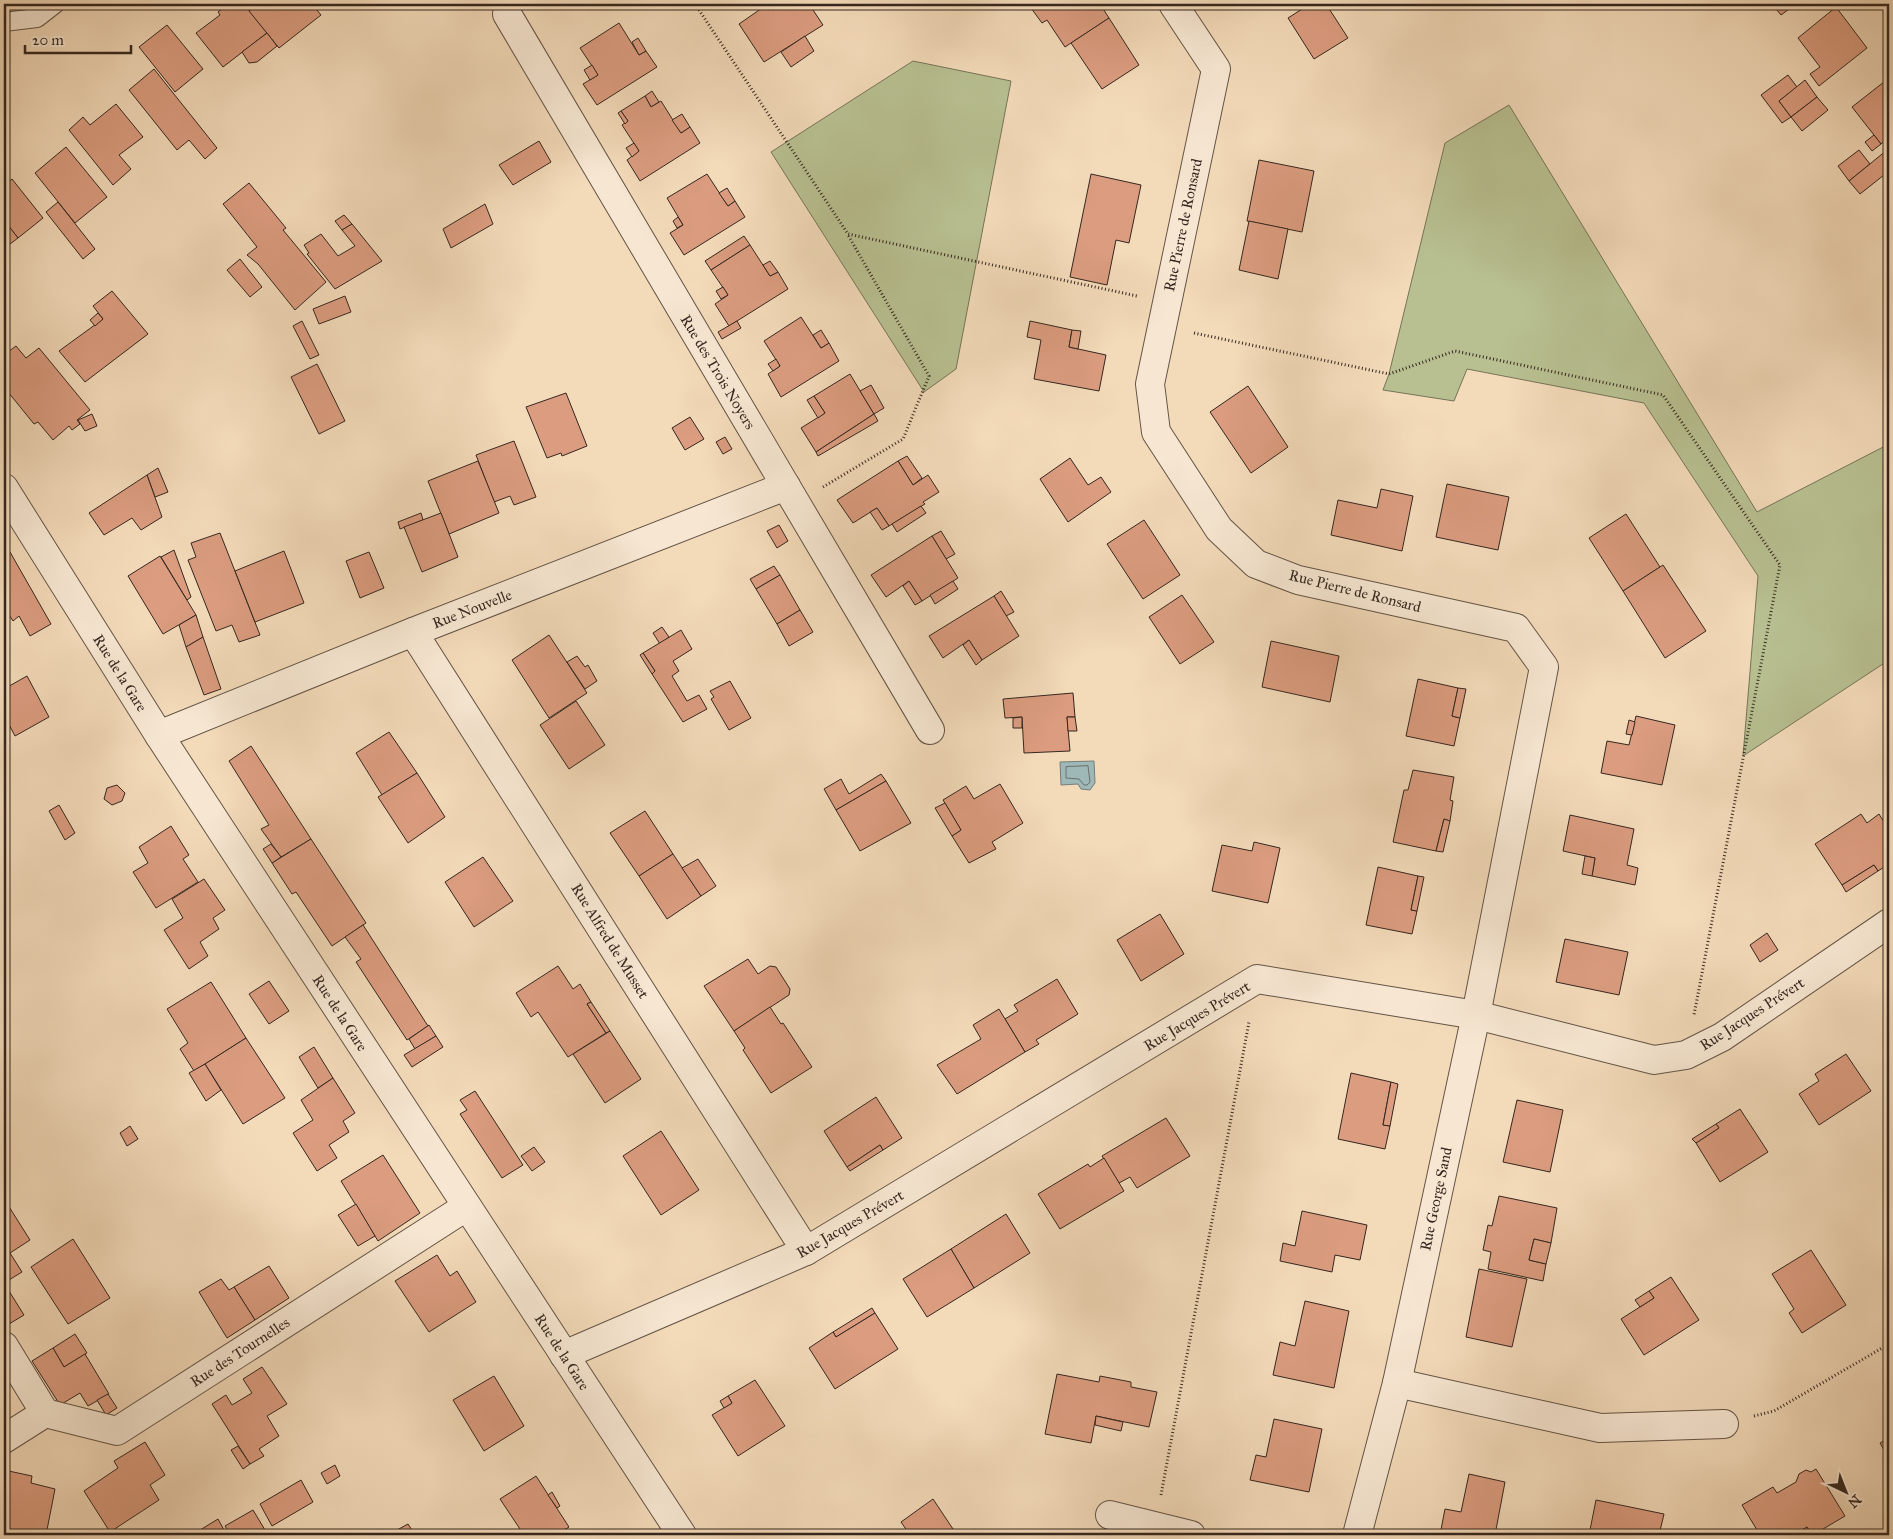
<svg xmlns="http://www.w3.org/2000/svg" width="1893" height="1539" font-family="'IM FELL Great Primer',serif">
<style>
.green{fill:#b8c091;stroke:#767458}
.water{fill:#9eb8b8;stroke:#747e7b}
.lines{fill:none;stroke-linecap:round;stroke-linejoin:round}
.shore{stroke:#6a706c;stroke-width:1}
.building{fill:#db9c7f;stroke:#35271f}
.lane-casing{stroke:#645446;stroke-width:20}
.street-casing{stroke:#645446;stroke-width:30}
.path{stroke:#35271f;stroke-width:3;stroke-dasharray:1 2.5;stroke-linecap:butt}
.lane{stroke:#f7e7d2;stroke-width:18}
.street{stroke:#f7e7d2;stroke-width:28}
.labels{text-anchor:middle;dominant-baseline:central;stroke-width:4.5;stroke-linejoin:round;paint-order:stroke}
.street-label{font-size:15px;fill:#35271f;stroke:#f7e7d2}
</style>
<rect width="100%" height="100%" fill="#f3dab9"/>
<filter id="stains"><feTurbulence type="fractalNoise" baseFrequency=".004" numOctaves="4"/><feColorMatrix values="0 0 0 0 .2 0 0 0 0 .09 0 0 0 0 .02 0 0 0 .5 -.17"/></filter>
<radialGradient id="worn" r=".72"><stop offset=".6" stop-color="#630" stop-opacity="0"/><stop offset="1" stop-color="#630" stop-opacity=".3"/></radialGradient>
<g class="green">
<path d="M913,61L1011,81L956,369L924,392L771,152Z"/>
<path d="M1509,105L1757,512L1889,444V660L1743,756L1758,576L1644,403L1467,369L1454,401L1383,390L1389,374L1445,143Z"/>
</g>
<path class="water" d="M1094,761L1095,783L1090,790L1081,789L1078,784L1061,785L1060,762Z"/>
<g class="lines">
<path class="shore" d="M1088,766L1090,782L1087,785H1084L1079,779L1066,778V767Z"/>
</g>
<g class="building">
<path d="M228,4H244L267,33L223,67L196,33L220,15L218,12Z"/>
<path d="M258,4H312L321,15L279,48L249,11Z"/>
<path d="M769,4H778L768,10L765,6Z"/>
<path d="M778,4H809L823,25L764,62L739,24L765,6L768,10Z"/>
<path d="M1028,4H1100L1109,18L1065,47L1047,20L1042,23Z"/>
<path d="M1310,4H1326L1348,38L1314,59L1288,18Z"/>
<path d="M1772,4H1796L1781,15Z"/>
<path d="M1836,7L1867,48L1819,86L1810,74L1820,67L1798,38Z"/>
<path d="M1109,18L1139,65L1102,89L1071,43Z"/>
<path d="M619,23L639,55L646,51L657,67L597,105L583,84L598,75L580,48Z"/>
<path d="M167,25L203,69L175,92L139,47Z"/>
<path d="M267,33L277,46L257,62L249,63L242,52Z"/>
<path d="M805,36L814,51L791,67L781,52Z"/>
<path d="M638,38L646,51L639,55L632,42Z"/>
<path d="M592,65L598,75L590,80L584,70Z"/>
<path d="M154,69L217,148L205,159L189,140L177,150L129,90Z"/>
<path d="M1788,75L1797,87L1779,101L1791,117L1782,123L1761,95Z"/>
<path d="M1889,78V137L1881,144L1852,107Z"/>
<path d="M1805,80L1817,97L1791,117L1779,101Z"/>
<path d="M652,91L659,102L651,107L645,96Z"/>
<path d="M645,96L651,107L661,101L681,133L690,127L700,143L640,181L627,160L639,151L622,125L628,121L621,111Z"/>
<path d="M1817,97L1828,110L1802,131L1791,117Z"/>
<path d="M116,104L143,137L119,155L131,169L113,185L69,130L83,117L90,125Z"/>
<path d="M621,111L628,121L625,124L618,113Z"/>
<path d="M682,114L690,127L681,133L672,120Z"/>
<path d="M1874,135L1881,144L1872,151L1865,142Z"/>
<path d="M539,141L551,162L513,185L499,165Z"/>
<path d="M634,143L639,151L632,157L626,148Z"/>
<path d="M66,147L107,197L75,223L35,173Z"/>
<path d="M1859,150L1870,164L1849,181L1838,166Z"/>
<path d="M1887,150L1889,153V171L1860,194L1849,181Z"/>
<path d="M1259,160L1314,171L1302,232L1247,221Z"/>
<path d="M707,174L728,206L735,201L745,217L684,255L670,233L683,225L667,198Z"/>
<path d="M1091,174L1141,185L1129,243L1116,240L1107,285L1070,277Z"/>
<path d="M12,179L43,218L18,238L4,220V186Z"/>
<path d="M249,183L286,228L283,230L326,282L295,310L258,264L247,255L257,247L223,204Z"/>
<path d="M727,188L735,201L728,206L719,193Z"/>
<path d="M58,202L95,249L83,259L46,212Z"/>
<path d="M485,204L493,224L451,248L443,229Z"/>
<path d="M344,215L352,224L342,230L335,221Z"/>
<path d="M678,217L683,225L677,228L673,221Z"/>
<path d="M4,220L18,238L10,244L4,236Z"/>
<path d="M1249,221L1288,229L1278,279L1239,270Z"/>
<path d="M352,224L382,261L335,289L307,254L309,253L304,245L321,234L338,256L355,246L342,230Z"/>
<path d="M744,236L750,245L711,270L705,261Z"/>
<path d="M1889,243V253L1885,246Z"/>
<path d="M750,245L770,276L778,272L788,289L729,326L715,304L728,295L711,270Z"/>
<path d="M240,259L262,287L250,297L227,270Z"/>
<path d="M770,261L778,272L770,276L763,265Z"/>
<path d="M723,287L728,295L721,299L716,291Z"/>
<path d="M112,291L148,334L85,382L59,351L103,319L93,306Z"/>
<path d="M345,296L351,312L319,324L313,309Z"/>
<path d="M98,313L103,319L95,326L90,320Z"/>
<path d="M801,317L821,348L829,343L839,361L781,397L768,374L780,366L764,341Z"/>
<path d="M302,321L319,355L310,359L293,326Z"/>
<path d="M737,321L741,328L722,339L718,332Z"/>
<path d="M1030,321L1072,330L1069,347L1106,355L1099,391L1034,379L1041,340L1027,337Z"/>
<path d="M821,330L829,343L821,348L813,335Z"/>
<path d="M1072,330L1081,331L1078,349L1069,347Z"/>
<path d="M16,346L26,358L39,348L90,410L77,420L80,424L72,430L69,426L53,440L38,422L34,424L4,387V355Z"/>
<path d="M776,359L780,366L773,371L768,364Z"/>
<path d="M317,364L345,421L319,434L291,377Z"/>
<path d="M850,374L874,414L816,452L801,428L825,413L814,396Z"/>
<path d="M871,385L884,408L874,414L860,391Z"/>
<path d="M1248,386L1288,447L1251,473L1210,412Z"/>
<path d="M566,393L587,446L562,456L561,453L547,458L526,407Z"/>
<path d="M814,396L825,413L818,418L807,400Z"/>
<path d="M92,414L97,426L85,431L78,420Z"/>
<path d="M874,414L878,421L818,456L816,452Z"/>
<path d="M690,417L704,439L685,450L672,428Z"/>
<path d="M725,437L732,449L723,454L716,442Z"/>
<path d="M514,441L536,497L514,505L510,496L494,502L476,455Z"/>
<path d="M907,456L922,478L913,485L898,461Z"/>
<path d="M1070,458L1088,485L1101,477L1111,492L1068,522L1040,479Z"/>
<path d="M478,461L499,513L449,534L428,481Z"/>
<path d="M898,461L913,485L928,475L939,492L923,502L925,504L889,526L877,508L853,523L837,500Z"/>
<path d="M158,468L168,492L155,497L147,475Z"/>
<path d="M147,475L162,517L141,530L132,518L104,535L89,513Z"/>
<path d="M1447,484L1509,497L1498,550L1436,537Z"/>
<path d="M1381,489L1413,496L1402,551L1331,535L1338,500L1377,508Z"/>
<path d="M921,506L926,513L897,532L892,524Z"/>
<path d="M877,508L889,526L882,530L870,512Z"/>
<path d="M421,513L423,520L400,529L398,522Z"/>
<path d="M441,513L458,557L422,572L404,527Z"/>
<path d="M1626,514L1660,567L1623,591L1589,538Z"/>
<path d="M1144,520L1180,575L1143,599L1107,544Z"/>
<path d="M779,525L788,541L777,548L767,531Z"/>
<path d="M941,531L955,554L946,559L932,536Z"/>
<path d="M220,533L260,635L239,642L232,625L216,631L188,560L196,557L191,543Z"/>
<path d="M932,536L958,578L922,601L909,581L886,597L871,575Z"/>
<path d="M174,550L191,597L187,600L161,557Z"/>
<path d="M284,551L304,603L255,622L235,571Z"/>
<path d="M10,552L51,624L30,636L19,616L13,621L4,607V556Z"/>
<path d="M369,552L384,588L360,598L346,561Z"/>
<path d="M160,556L196,615L163,634L128,576Z"/>
<path d="M1663,565L1706,631L1665,658L1623,591Z"/>
<path d="M774,566L780,575L756,589L750,579Z"/>
<path d="M780,575L800,610L777,624L756,589Z"/>
<path d="M909,581L922,601L915,605L903,586Z"/>
<path d="M953,581L958,589L935,604L930,595Z"/>
<path d="M1001,591L1014,612L1006,616L994,596Z"/>
<path d="M1182,595L1214,642L1180,664L1149,617Z"/>
<path d="M994,596L1019,636L982,660L969,640L943,658L929,636Z"/>
<path d="M800,610L813,632L789,646L777,624Z"/>
<path d="M196,615L203,637L186,647L179,625Z"/>
<path d="M662,627L669,637L660,644L653,633Z"/>
<path d="M681,630L692,649L673,661L679,671L672,676L687,701L699,695L707,709L683,722L652,674L655,671L643,653Z"/>
<path d="M549,635L587,693L549,718L512,660Z"/>
<path d="M203,637L221,689L204,695L186,647Z"/>
<path d="M969,640L982,660L976,665L963,645Z"/>
<path d="M1271,641L1339,656L1330,702L1262,687Z"/>
<path d="M643,653L655,671L652,674L640,655Z"/>
<path d="M577,656L585,667L588,665L597,681L585,689L567,662Z"/>
<path d="M27,676L49,717L15,736L4,715V689Z"/>
<path d="M1418,679L1458,688L1452,716L1460,718L1454,746L1406,736Z"/>
<path d="M730,681L751,718L729,730L711,699L714,697L710,691Z"/>
<path d="M1458,688L1466,689L1460,718L1452,716Z"/>
<path d="M1073,693L1075,717H1067L1070,751L1024,753L1022,717L1005,718L1003,699Z"/>
<path d="M576,701L605,745L569,769L540,725Z"/>
<path d="M1636,716L1675,725L1662,785L1601,773L1607,741L1629,745Z"/>
<path d="M1022,717V728H1013V718Z"/>
<path d="M1067,717H1075L1077,731H1068Z"/>
<path d="M1629,720L1635,722L1632,735L1626,734Z"/>
<path d="M389,732L417,773L382,795L356,753Z"/>
<path d="M251,746L311,839L281,857L261,829L269,825L229,761Z"/>
<path d="M1413,770L1454,777L1450,800L1453,801L1450,821L1444,819L1436,851L1393,842L1404,790H1408Z"/>
<path d="M417,773L445,817L408,843L378,797Z"/>
<path d="M881,774L886,781L836,810L824,789L841,779L849,794Z"/>
<path d="M886,781L911,823L860,851L836,810Z"/>
<path d="M1000,784L1023,823L992,842L996,849L969,863L952,836L961,830L943,800L966,786L974,799Z"/>
<path d="M117,785L125,793L122,801L112,805L104,799L107,788Z"/>
<path d="M945,803L961,830L952,836L935,808Z"/>
<path d="M59,805L75,833L65,840L49,811Z"/>
<path d="M645,811L673,854L639,876L610,833Z"/>
<path d="M1861,814L1867,823L1879,814L1889,830V864L1878,871L1874,865L1842,885L1815,844Z"/>
<path d="M1570,815L1634,829L1627,865L1638,868L1635,885L1592,876L1595,858L1563,851Z"/>
<path d="M1444,819L1450,821L1443,852L1436,851Z"/>
<path d="M171,826L189,855L183,859L198,882L156,908L133,872L148,863L139,847Z"/>
<path d="M311,839L366,923L332,946L296,892L292,894L272,863Z"/>
<path d="M1254,842L1280,848L1268,903L1212,891L1222,845L1252,851Z"/>
<path d="M271,844L281,857L272,863L263,849Z"/>
<path d="M673,854L701,896L667,919L639,876Z"/>
<path d="M1585,856L1595,858L1592,876L1582,874Z"/>
<path d="M483,857L513,901L474,927L445,882Z"/>
<path d="M698,859L716,886L701,896L682,868Z"/>
<path d="M1874,865L1878,871L1846,892L1842,885Z"/>
<path d="M1378,867L1418,876L1411,910L1417,911L1412,934L1366,925Z"/>
<path d="M1418,876L1424,877L1417,911L1411,910Z"/>
<path d="M204,879L225,910L213,918L219,929L200,942L208,956L189,969L164,930L183,918L172,899Z"/>
<path d="M1160,914L1184,954L1141,981L1117,940Z"/>
<path d="M363,925L428,1026L407,1040L356,962L361,959L345,937Z"/>
<path d="M1767,933L1778,950L1760,962L1750,945Z"/>
<path d="M1565,939L1628,952L1619,995L1556,982Z"/>
<path d="M748,959L758,974L770,966L776,967L790,989L789,995L734,1031L704,986Z"/>
<path d="M558,966L573,989L580,984L591,1002L587,1004L606,1033L568,1057L538,1012L531,1017L516,993Z"/>
<path d="M1057,979L1078,1014L1036,1040L1039,1044L1025,1052L1005,1019L1018,1011L1014,1005Z"/>
<path d="M269,981L289,1011L269,1024L249,994Z"/>
<path d="M211,982L246,1038L194,1071L180,1049L188,1043L167,1009Z"/>
<path d="M591,1002L610,1031L606,1033L587,1004Z"/>
<path d="M770,1007L781,1024L783,1023L812,1067L771,1093L743,1050L745,1048L734,1031Z"/>
<path d="M999,1009L1025,1052L957,1094L937,1065L981,1039L973,1025Z"/>
<path d="M429,1025L436,1036L415,1049L409,1039Z"/>
<path d="M610,1031L641,1079L605,1103L573,1054Z"/>
<path d="M436,1036L443,1047L412,1067L404,1055Z"/>
<path d="M246,1038L285,1098L243,1124L205,1064Z"/>
<path d="M314,1047L333,1078L318,1088L299,1057Z"/>
<path d="M1846,1054L1871,1091L1819,1125L1799,1094L1819,1081L1815,1074Z"/>
<path d="M205,1064L221,1090L206,1101L189,1073Z"/>
<path d="M1351,1073L1391,1082L1383,1125L1390,1126L1385,1149L1338,1139Z"/>
<path d="M333,1078L355,1113L343,1121L349,1132L329,1145L337,1158L317,1171L293,1133L313,1120L301,1100Z"/>
<path d="M4,1082L9,1090L4,1093Z"/>
<path d="M1391,1082L1398,1084L1390,1126L1383,1125Z"/>
<path d="M475,1091L523,1165L502,1178L460,1114L467,1110L460,1100Z"/>
<path d="M876,1097L902,1138L883,1150L880,1145L847,1167L824,1131Z"/>
<path d="M1517,1100L1563,1110L1550,1172L1503,1162Z"/>
<path d="M1740,1109L1768,1152L1720,1182L1696,1143L1719,1128L1716,1124Z"/>
<path d="M1166,1118L1190,1156L1137,1188L1130,1177L1119,1183L1102,1156Z"/>
<path d="M1716,1124L1719,1128L1696,1143L1692,1139Z"/>
<path d="M130,1126L138,1139L127,1146L120,1133Z"/>
<path d="M661,1131L699,1190L661,1215L623,1156Z"/>
<path d="M880,1145L883,1150L850,1171L847,1167Z"/>
<path d="M534,1147L545,1162L532,1171L521,1156Z"/>
<path d="M383,1155L420,1213L378,1241L341,1181Z"/>
<path d="M1104,1158L1124,1191L1060,1229L1038,1194L1088,1164L1090,1167Z"/>
<path d="M1499,1196L1557,1208L1551,1243L1534,1239L1529,1260L1546,1264L1543,1281L1488,1269L1491,1252L1483,1250L1488,1225L1492,1226Z"/>
<path d="M6,1202L30,1240L10,1253L22,1272L4,1283V1203Z"/>
<path d="M356,1204L375,1236L358,1246L338,1215Z"/>
<path d="M1302,1211L1367,1225L1360,1260L1335,1255L1332,1272L1280,1261L1283,1243L1295,1246Z"/>
<path d="M1006,1214L1030,1253L974,1288L951,1249Z"/>
<path d="M73,1239L110,1298L68,1324L31,1267Z"/>
<path d="M1534,1239L1551,1243L1546,1264L1529,1260Z"/>
<path d="M951,1249L974,1288L927,1317L903,1279Z"/>
<path d="M1811,1250L1846,1305L1802,1333L1789,1313L1794,1309L1772,1274Z"/>
<path d="M437,1255L450,1276L457,1271L476,1302L429,1332L395,1281Z"/>
<path d="M269,1266L289,1298L255,1320L234,1287Z"/>
<path d="M1479,1269L1527,1279L1512,1347L1466,1337Z"/>
<path d="M1671,1277L1699,1320L1644,1355L1621,1319L1654,1298L1649,1291Z"/>
<path d="M221,1279L229,1290L234,1287L255,1320L227,1338L199,1292Z"/>
<path d="M4,1283L24,1315L9,1324L4,1317Z"/>
<path d="M1649,1291L1654,1298L1640,1307L1635,1300Z"/>
<path d="M1305,1301L1349,1311L1334,1388L1273,1375L1280,1342L1295,1346Z"/>
<path d="M872,1308L875,1313L836,1337L833,1332Z"/>
<path d="M875,1313L898,1349L835,1389L809,1348L833,1332L836,1337Z"/>
<path d="M75,1334L87,1353L64,1367L53,1348Z"/>
<path d="M53,1348L64,1367L85,1354L109,1394L88,1406L80,1393L60,1405L32,1361Z"/>
<path d="M262,1367L287,1404L267,1416L279,1436L259,1449L264,1456L250,1464L212,1404L226,1395L232,1405L252,1393L243,1379Z"/>
<path d="M1057,1374L1099,1382L1100,1376L1131,1382V1387L1157,1392L1149,1427L1096,1416L1091,1443L1045,1434Z"/>
<path d="M494,1376L524,1426L484,1451L453,1400Z"/>
<path d="M755,1380L785,1426L738,1456L712,1415L732,1403L728,1396Z"/>
<path d="M108,1394L117,1408L106,1415L97,1400Z"/>
<path d="M728,1396L732,1403L724,1408L720,1401Z"/>
<path d="M1096,1416L1123,1422L1121,1431L1095,1425Z"/>
<path d="M1274,1419L1322,1429L1309,1492L1250,1480L1256,1455L1266,1457Z"/>
<path d="M1889,1438V1459L1880,1443Z"/>
<path d="M145,1442L165,1475L150,1485L159,1500L110,1532L84,1491L118,1468L114,1461Z"/>
<path d="M238,1446L250,1464L243,1469L231,1450Z"/>
<path d="M335,1465L340,1476L327,1484L321,1473Z"/>
<path d="M1816,1469L1845,1516L1813,1535L1807,1527L1794,1535H1760L1742,1505L1773,1487L1777,1493L1796,1482L1799,1474L1806,1470L1811,1472Z"/>
<path d="M4,1470L32,1476L31,1483L55,1489L46,1535H33L4,1529L6,1510L4,1509Z"/>
<path d="M1469,1474L1505,1482L1495,1535H1440L1445,1509L1461,1512Z"/>
<path d="M536,1476L569,1527L556,1535H524L500,1499Z"/>
<path d="M301,1480L313,1502L272,1526L260,1504Z"/>
<path d="M552,1492L560,1506L557,1508L548,1495Z"/>
<path d="M933,1499L957,1535H910L901,1522Z"/>
<path d="M1596,1500L1664,1514L1659,1535H1589Z"/>
<path d="M253,1510L265,1530L256,1535H231L225,1526Z"/>
<path d="M218,1519L224,1530L215,1535H192Z"/>
<path d="M408,1524L415,1535H388Z"/>
<path d="M1807,1527L1811,1535H1795Z"/>
<path d="M975,1529L979,1535H965Z"/>
</g>
<g class="lines">
<defs>
<path id="lane" d="M4,22L37,18L55,4"/>
<g id="street">
<path d="M1173,4L1216,69L1150,384L1156,432L1219,529L1256,564L1298,580L1516,628L1544,667L1476,1015L1397,1383L1357,1535"/>
<path d="M507,14L930,730"/>
<path d="M4,488L159,735L682,1535"/>
<path d="M413,632L806,1251"/>
<path d="M159,735L413,632L786,486"/>
<path d="M4,1346L45,1413"/>
<path d="M564,1355L806,1251L1257,979L1476,1015L1654,1060L1686,1055L1722,1037L1889,923"/>
<path d="M1397,1383L1600,1428L1724,1424"/>
<path d="M4,1439L45,1413L117,1431L466,1207"/>
<path d="M1110,1515L1191,1535"/>
</g>
</defs>
<use href="#lane" class="lane-casing"/>
<use href="#street" class="street-casing"/>
<g class="path">
<path d="M695,4L848,234L1137,296"/>
<path d="M1194,333L1389,374L1455,351L1663,395L1780,565L1694,1015"/>
<path d="M823,487L903,439L929,376L848,235"/>
<path d="M1889,1243V1245"/>
<path d="M1754,1416L1774,1411L1889,1344"/>
<path d="M1161,1495L1249,1022"/>
</g>
<use href="#lane" class="lane"/>
<use href="#street" class="street"/>
</g>
<g class="labels">
<g class="street-label">
<text transform="translate(1183 225) rotate(-78)">Rue Pierre de Ronsard</text>
<text transform="translate(718 372) rotate(59)">Rue des Trois Noyers</text>
<text transform="translate(1355 591) rotate(14)">Rue Pierre de Ronsard</text>
<text transform="translate(472 609) rotate(-21)">Rue Nouvelle</text>
<text transform="translate(120 673) rotate(58)">Rue de la Gare</text>
<text transform="translate(610 941) rotate(58)">Rue Alfred de Musset</text>
<text transform="translate(340 1013) rotate(57)">Rue de la Gare</text>
<text transform="translate(1752 1014) rotate(-33)">Rue Jacques Prévert</text>
<text transform="translate(1197 1016) rotate(-31)">Rue Jacques Prévert</text>
<text transform="translate(1436 1199) rotate(-78)">Rue George Sand</text>
<text transform="translate(850 1224) rotate(-30)">Rue Jacques Prévert</text>
<text transform="translate(240 1352) rotate(-33)">Rue des Tournelles</text>
<text transform="translate(562 1352) rotate(57)">Rue de la Gare</text>
</g>
</g>
<rect width="1893" height="1539" fill="none" stroke="#f3dab9" stroke-width="20"/>
<rect x="5" y="5" width="1883" height="1529" fill="none" stroke="#35271f" stroke-width="2.5"/>
<rect x="10" y="10" width="1873" height="1519" fill="none" stroke="#35271f"/>
<g transform="translate(1846 1492) rotate(137)" stroke="#f7e7d2" stroke-width="4" paint-order="stroke">
<path d="M0-4L9 19L0 12L-9 19Z" fill="#35271f"/>
<text y="-8" font-size="14" font-weight="bold" text-anchor="middle" fill="#35271f">N</text>
</g>
<path d="M25 45v8h106v-8" fill="none" stroke="#35271f" stroke-width="2.5"/>
<text x="32" y="45" font-size="15" fill="#35271f" stroke="#f7e7d2" stroke-width="4" paint-order="stroke">20 m</text>
<rect width="100%" height="100%" filter="url(#stains)"/>
<rect width="100%" height="100%" fill="url(#worn)"/>
</svg>
